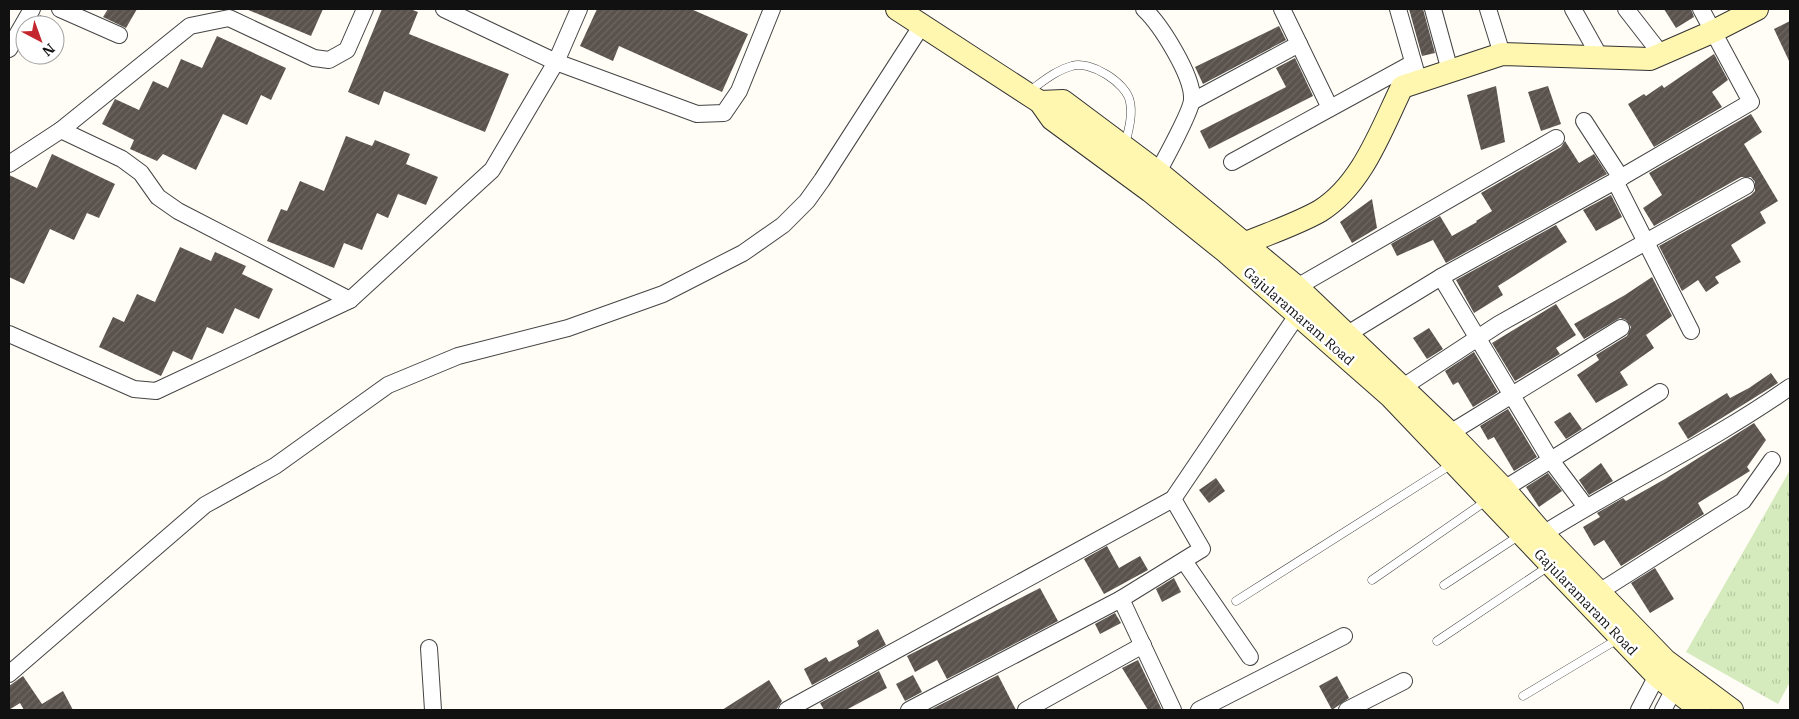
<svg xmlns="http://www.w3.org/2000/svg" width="1799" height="719" font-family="'IBM Plex Serif',serif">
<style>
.grass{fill:url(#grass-tufts)}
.building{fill:url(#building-hatch)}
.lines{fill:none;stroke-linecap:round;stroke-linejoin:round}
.service-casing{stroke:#444;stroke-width:9}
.minor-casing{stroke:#444;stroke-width:18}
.secondary-casing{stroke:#333;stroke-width:24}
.service{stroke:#fff;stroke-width:8}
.minor{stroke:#fff;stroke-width:16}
.secondary{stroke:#fff6b0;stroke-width:22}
.labels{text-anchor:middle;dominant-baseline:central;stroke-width:5;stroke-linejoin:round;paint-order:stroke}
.street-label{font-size:14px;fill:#111;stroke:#fff}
</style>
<defs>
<pattern id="grass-tufts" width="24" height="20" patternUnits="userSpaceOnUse" patternTransform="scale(1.25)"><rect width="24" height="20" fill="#d5ebbd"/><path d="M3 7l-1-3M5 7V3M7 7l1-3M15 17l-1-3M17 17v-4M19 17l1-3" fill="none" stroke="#b6c8a1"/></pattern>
<pattern id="building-hatch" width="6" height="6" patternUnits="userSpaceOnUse" patternTransform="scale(1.25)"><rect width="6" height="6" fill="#5a524d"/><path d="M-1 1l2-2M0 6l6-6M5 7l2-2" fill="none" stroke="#6d6662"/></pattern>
</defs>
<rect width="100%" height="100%" fill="#fffdf5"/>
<path class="grass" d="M1790,470V682L1778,704L1686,652Z"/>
<g class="building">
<path d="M108,9H137L126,28L103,17Z"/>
<path d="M246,9H323L311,36Z"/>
<path d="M382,9H410L418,12L409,34L509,74L485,132L384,91L379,105L348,92Z"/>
<path d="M597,9H691L748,34L722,92L619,46L613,61L580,46Z"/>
<path d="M1409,9H1423L1435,53L1422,56Z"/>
<path d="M1664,9H1691L1694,17L1676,28Z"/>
<path d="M40,15L58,25H34Z"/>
<path d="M1790,21V63L1774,29Z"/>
<path d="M1279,26L1286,40L1203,84L1195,67Z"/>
<path d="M217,36L286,68L271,100L261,95L247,125L223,114L196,170L163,154L157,161L130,149L134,140L102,124L115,99L139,110L153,81L168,88L181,59L202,68Z"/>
<path d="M1714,54L1728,80L1712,92L1722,107L1654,147L1628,104L1644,94L1646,96L1662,85L1664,88Z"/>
<path d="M1295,58L1313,96L1209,149L1200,131L1286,87L1276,68Z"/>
<path d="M1496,86L1505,142L1481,150L1467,95Z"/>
<path d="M1548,86L1561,124L1541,131L1528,92Z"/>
<path d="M1751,114L1762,132L1744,144L1778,201L1760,212L1766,223L1731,245L1741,262L1715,277L1719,283L1706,292L1698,280L1682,291L1659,246L1751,195L1755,191V182L1751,177H1741L1654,226L1643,208L1662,195L1649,173Z"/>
<path d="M346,136L372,146L375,140L410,154L406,164L438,177L426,205L398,194L388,218L377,213L362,250L344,243L334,268L267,241L281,209L287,211L300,181L324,191Z"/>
<path d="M1565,141L1579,163L1594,154L1607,174L1446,263L1433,240L1397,256L1391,244L1440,216L1452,236L1477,222L1476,221L1492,211L1481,193L1561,147Z"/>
<path d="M52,154L115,184L99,218L87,213L74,240L50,229L24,284L9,277V175L37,188Z"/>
<path d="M1611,195L1622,217L1596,231L1583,210Z"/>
<path d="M1372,199L1377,228L1352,243L1340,222Z"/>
<path d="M1556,225L1567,242L1498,286L1503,295L1474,313L1456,280Z"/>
<path d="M180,247L211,261L215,252L246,266L242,274L273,289L259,319L235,308L223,334L207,327L192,360L173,351L161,376L99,347L113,317L124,322L137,294L155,302Z"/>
<path d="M1652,277L1672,316L1646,335L1654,348L1620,372L1628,385L1596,403L1577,375L1599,360L1596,355L1627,336L1631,327L1626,320L1620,318L1584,339L1574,324L1625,295Z"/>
<path d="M1556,304L1576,335L1556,348L1560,354L1515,381L1492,343Z"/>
<path d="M1429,328L1443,349L1427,359L1413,338Z"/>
<path d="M1474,352L1498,392L1473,407L1458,382L1453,385L1445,371Z"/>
<path d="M1771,373L1778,383L1688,439L1678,423L1727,393L1730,398L1749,388Z"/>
<path d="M1508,409L1537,457L1514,471L1494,437L1488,440L1480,426Z"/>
<path d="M1570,412L1582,429L1566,439L1554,422Z"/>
<path d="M1754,423L1766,440L1747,467L1750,471L1698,503L1704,514L1621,566L1604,540L1594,546L1583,527L1600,517L1597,513L1623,498L1626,501L1665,479Z"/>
<path d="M1601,463L1613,481L1589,495L1579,480Z"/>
<path d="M1548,473L1562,491L1539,507L1526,487Z"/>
<path d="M1216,478L1225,491L1209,503L1199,490Z"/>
<path d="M1107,546L1119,568L1140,556L1148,570L1104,594L1084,559Z"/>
<path d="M1655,568L1674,599L1650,613L1631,583Z"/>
<path d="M1174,578L1181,592L1162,602L1156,589Z"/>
<path d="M1040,588L1058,621L947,679L937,660L915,672L907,656Z"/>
<path d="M1115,613L1121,623L1100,634L1095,624Z"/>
<path d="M878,629L886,645L812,685L804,669L826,657L829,662L859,646L857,641Z"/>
<path d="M1138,660L1162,710H1148L1122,668Z"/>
<path d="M879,671L887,688L846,710H824L820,703Z"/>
<path d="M913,675L922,692L905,701L896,684Z"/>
<path d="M998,675L1016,710H930Z"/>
<path d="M23,676L42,704L63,691L73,710H24L20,703L9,710V686Z"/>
<path d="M1337,676L1349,698L1332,710L1319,686Z"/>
<path d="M769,680L782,701L777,709L722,710Z"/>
</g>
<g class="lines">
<defs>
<g id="service">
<path d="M1028,92C1041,83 1056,70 1072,66C1090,60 1127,83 1130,102C1133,116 1128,132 1125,145"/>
<path d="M1372,580L1486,501"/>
<path d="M1444,585L1520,535"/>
<path d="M1236,601L1452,464"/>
<path d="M1437,641L1549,566"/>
<path d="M1523,696L1618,639"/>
</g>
<g id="minor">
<path d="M60,9L119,35"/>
<path d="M444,9L556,62L579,9"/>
<path d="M1144,9C1161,25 1193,76 1192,99C1192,110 1165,159 1158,172"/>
<path d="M1282,9L1299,44"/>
<path d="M1398,9L1416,72"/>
<path d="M1433,9L1450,71"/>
<path d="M1488,9L1502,54"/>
<path d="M1573,9L1601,59"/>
<path d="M1626,9L1661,54"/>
<path d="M9,49L32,9"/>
<path d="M1193,101L1299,44L1330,108"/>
<path d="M1584,121L1621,178"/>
<path d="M61,130L122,159L141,173L158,197L178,211L350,300"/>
<path d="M1232,162L1413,63"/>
<path d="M9,164L61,130L190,26L229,18L314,58L329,60L347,50L365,9"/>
<path d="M1615,181L1691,331"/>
<path d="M1441,277L1615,181L1751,102L1701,9"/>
<path d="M1297,287L1556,138"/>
<path d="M9,334L134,389L156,391L350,300L492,170L556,62L697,114L724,113L739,91L772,9"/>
<path d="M1346,335L1441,277L1550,459L1586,507"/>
<path d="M1403,387L1499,324L1746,186"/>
<path d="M1450,433L1621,328"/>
<path d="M1504,489L1660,392"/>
<path d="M1543,534C1624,483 1712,442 1790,387"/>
<path d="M1184,561L1250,657"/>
<path d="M1599,592L1743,501L1772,460"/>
<path d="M1121,599L1173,710"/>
<path d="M429,648L433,710"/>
<path d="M9,674L205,505L275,466L388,385L458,356L568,328L663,294L743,253L783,225L807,201L822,180L922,25"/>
<path d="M787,710L1173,499L1298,314"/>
<path d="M909,710L1121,599L1202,549L1173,499"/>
<path d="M1026,710L1143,645"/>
<path d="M1199,710L1344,636"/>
<path d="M1347,710L1404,681"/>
<path d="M1639,710L1661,668"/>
<path d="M1663,710L1679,680"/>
</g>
<g id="secondary">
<path d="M897,9L1040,102L1052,119L1150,191L1226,252L1390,396L1657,676L1701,710"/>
<path d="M1040,102L1063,101L1158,172L1297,287L1450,433L1504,489L1543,534L1665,660L1732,710"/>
<path d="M1246,243C1270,233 1297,224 1320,211C1362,185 1381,130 1402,87L1502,54L1650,59L1712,32L1757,9"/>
</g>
</defs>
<use href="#service" class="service-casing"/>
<use href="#minor" class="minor-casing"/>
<use href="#secondary" class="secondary-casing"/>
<use href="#service" class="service"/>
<use href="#minor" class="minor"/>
<use href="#secondary" class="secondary"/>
</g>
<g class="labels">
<g class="street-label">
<text transform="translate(1299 316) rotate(41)">Gajularamaram Road</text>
<text transform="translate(1586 602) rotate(46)">Gajularamaram Road</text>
</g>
</g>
<rect width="1799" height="719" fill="none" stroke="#111111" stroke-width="20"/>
<g transform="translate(40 40) rotate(139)"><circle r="24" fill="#ffffff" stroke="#a0a0a0"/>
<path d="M0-4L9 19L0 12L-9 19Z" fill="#c4262e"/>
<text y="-8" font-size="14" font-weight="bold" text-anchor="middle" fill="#111111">N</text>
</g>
</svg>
